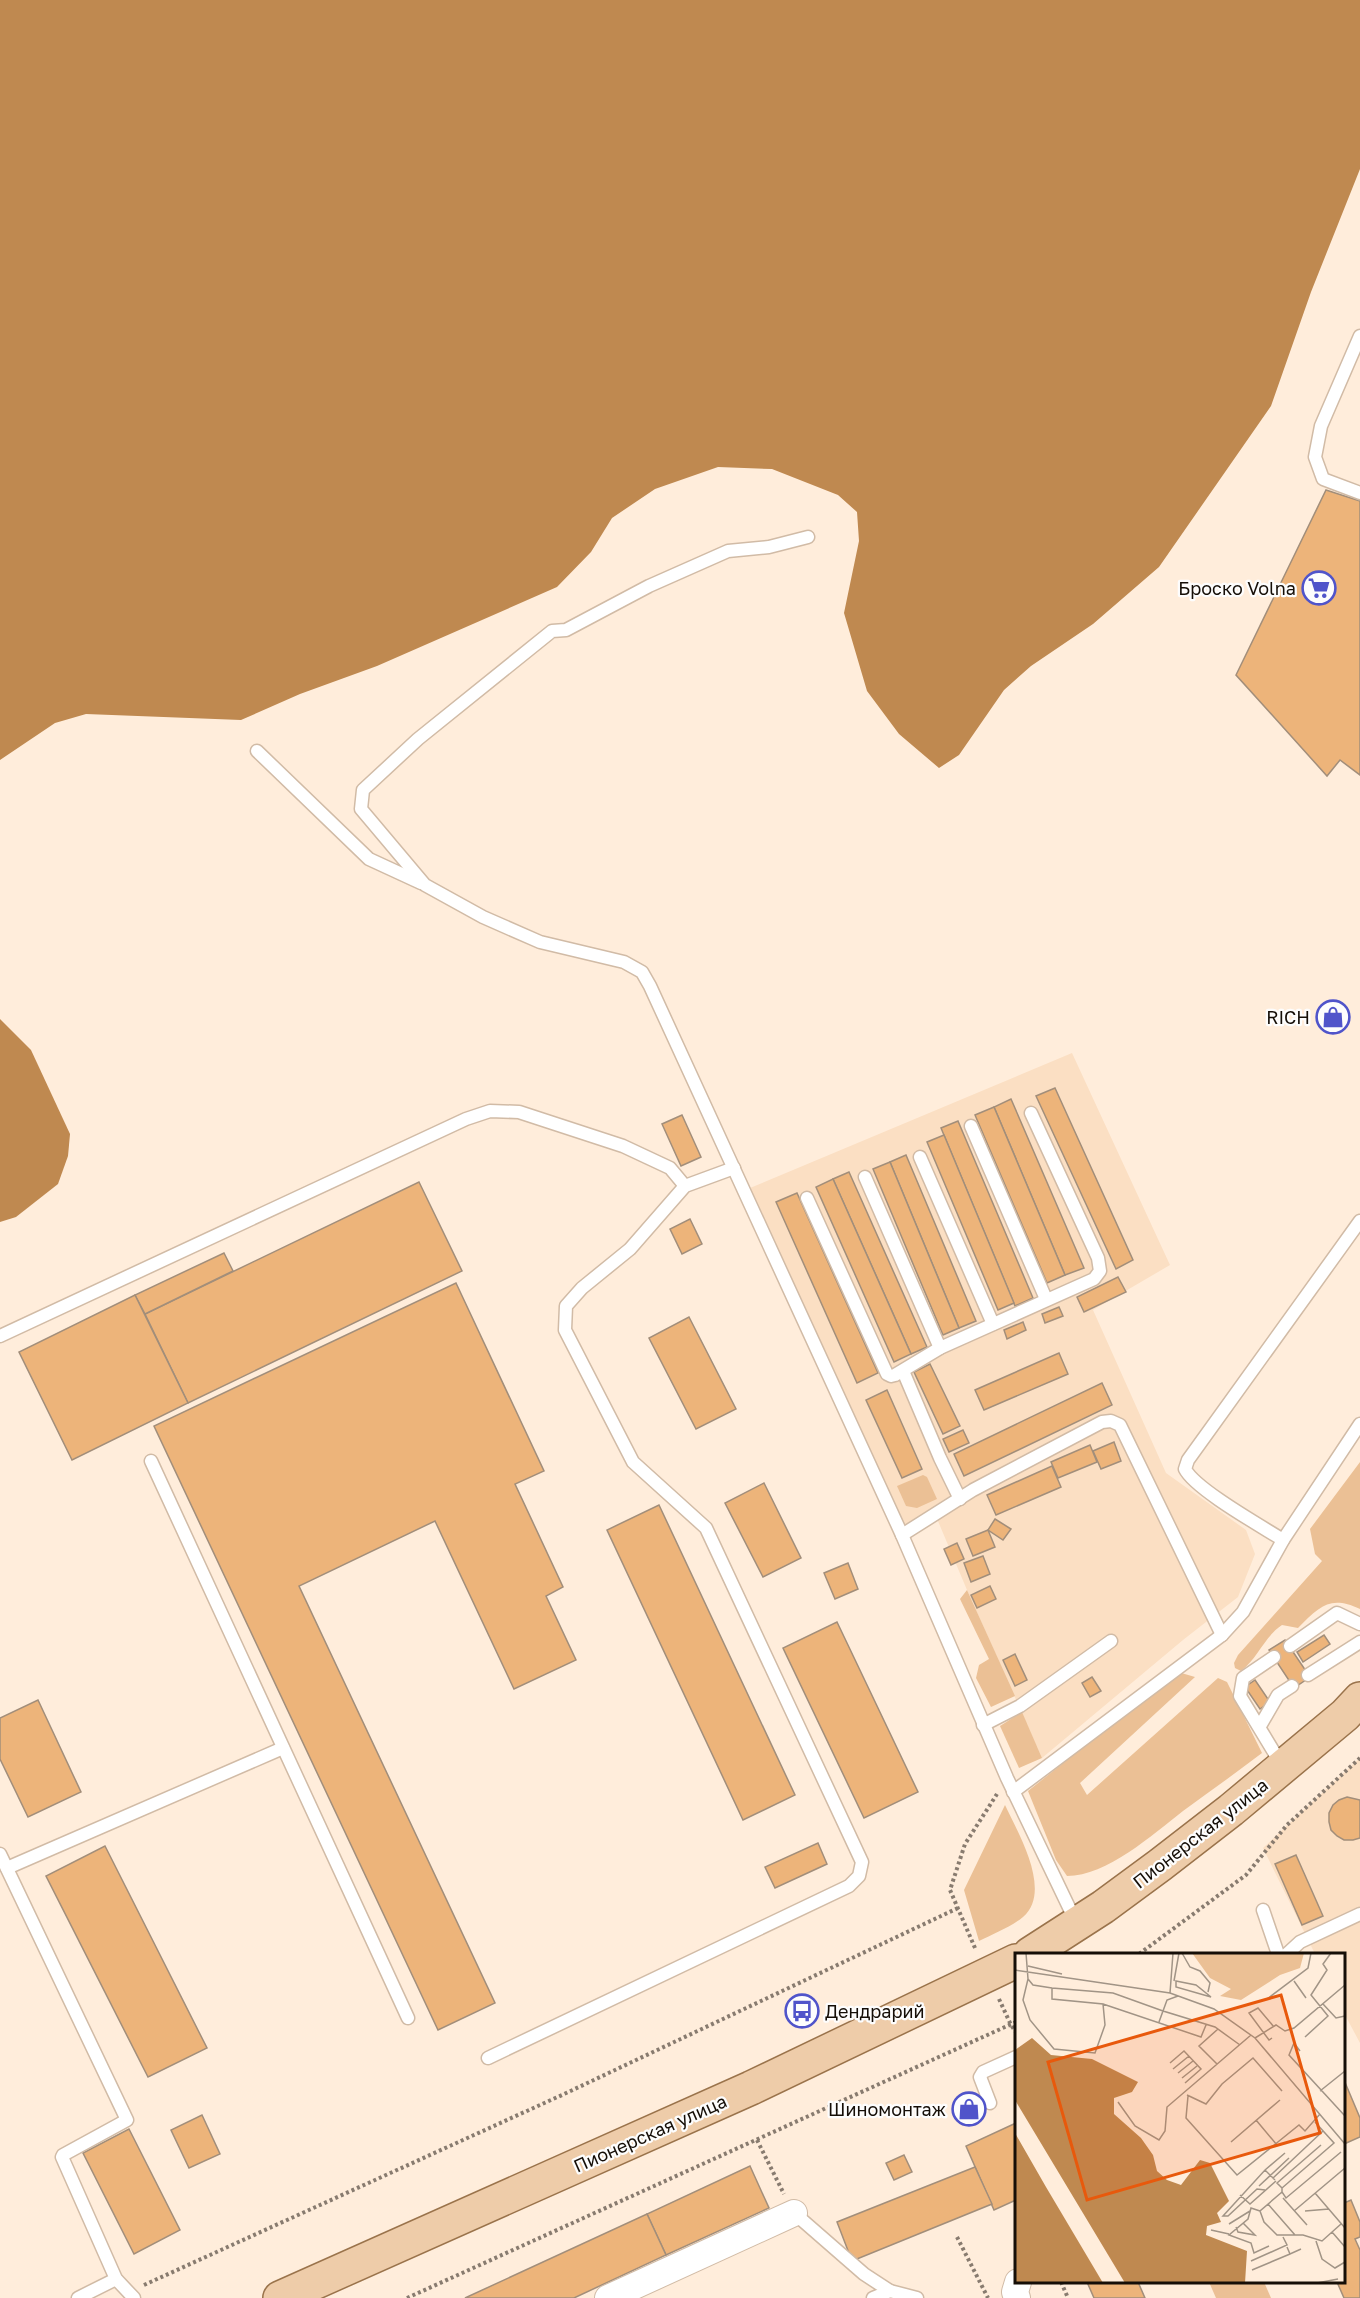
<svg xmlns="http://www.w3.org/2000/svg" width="1360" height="2298" font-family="'Golos Text',sans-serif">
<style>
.built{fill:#fbdfc3}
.green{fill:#ebc095}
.water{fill:#bf8950}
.building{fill:#edb47a;stroke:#a28e7a;stroke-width:1.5}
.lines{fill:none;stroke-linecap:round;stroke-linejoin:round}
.lane-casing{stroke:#d1bba6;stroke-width:15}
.street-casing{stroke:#d1bba6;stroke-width:28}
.primary-casing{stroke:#9a734b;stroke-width:36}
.path{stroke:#887b6f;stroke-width:4;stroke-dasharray:3 3;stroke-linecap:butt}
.lane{stroke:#fff;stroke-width:12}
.street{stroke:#fff;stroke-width:26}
.primary{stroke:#eecca9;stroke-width:33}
.labels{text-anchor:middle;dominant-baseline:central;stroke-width:4.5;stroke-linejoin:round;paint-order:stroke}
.poi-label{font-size:18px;fill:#150e07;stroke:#fdfdfd;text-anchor:end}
.street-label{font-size:18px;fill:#150e07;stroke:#fdfdfd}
.inset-road{fill:none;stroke:#a19486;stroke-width:1.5}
.view{fill:#e8590c;fill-opacity:0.15;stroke:#e8590c;stroke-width:3}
.inset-edge{fill:none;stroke:#150e07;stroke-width:3}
</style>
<rect width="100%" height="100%" fill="#ffeddb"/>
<g class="built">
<path d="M1072,1053L1170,1265L1093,1310L1166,1473L1246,1530L1255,1554L1238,1597L1183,1640L1042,1758L967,1590L935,1514L898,1529L750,1188Z"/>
<path d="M1360,1758V2043L1344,2013V1954H1315L1263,1848Z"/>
</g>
<g class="green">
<path d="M1360,1462V1609C1330,1595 1320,1606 1298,1628L1282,1625C1264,1637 1258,1658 1241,1671L1235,1668L1234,1663L1238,1655L1322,1561L1315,1554L1310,1529Z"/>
<path d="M923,1475L927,1477L937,1499L917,1508L906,1506L897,1486Z"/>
<path d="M967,1590L1015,1696L991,1707L976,1678L979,1665L989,1659L960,1599Z"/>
<path d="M1178,1672L1195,1677L1080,1783L1087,1795L1218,1678L1227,1682L1262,1753C1236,1773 1209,1792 1183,1811C1152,1835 1107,1876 1067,1876L1056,1860L1028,1791Z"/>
<path d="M1022,1712L1042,1758L1019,1768L1000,1726Z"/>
<path d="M1005,1805C1018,1833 1053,1891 1023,1917C1011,1927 993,1934 979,1941L964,1890Z"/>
<path d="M1209,2282H1264L1271,2298H1216Z"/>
</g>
<g class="water">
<path d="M0,0H1360V169L1311,292L1271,406L1159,567L1093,624L1031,666L1004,690L959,755L939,768L899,734L867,691L844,613L859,541L857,512L838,495L772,469L718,467L655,489L612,518L591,552L557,587L377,666L300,694L241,720L86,714L55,723L0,760Z"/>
<path d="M0,1019L31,1050L70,1134L68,1156L58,1184L16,1217L0,1222Z"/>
</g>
<g class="building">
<path d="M1326,490L1360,501V775L1340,760L1327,776L1236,675Z"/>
<path d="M1055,1088L1133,1260L1116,1269L1036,1096Z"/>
<path d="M1011,1099L1084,1268L1065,1275L994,1107Z"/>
<path d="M994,1107L1065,1275L1047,1283L975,1115Z"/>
<path d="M682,1115L701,1157L681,1166L662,1124Z"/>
<path d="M958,1121L1033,1298L1015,1306L941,1128Z"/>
<path d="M944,1135L1014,1303L998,1310L927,1142Z"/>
<path d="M906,1155L976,1321L959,1328L890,1162Z"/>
<path d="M890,1162L959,1328L943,1335L873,1169Z"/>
<path d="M849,1172L927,1347L911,1354L833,1179Z"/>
<path d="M833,1179L911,1354L894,1362L816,1187Z"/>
<path d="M419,1182L462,1271L188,1403L145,1314Z"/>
<path d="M797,1193L878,1373L857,1383L776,1202Z"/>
<path d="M690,1219L702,1244L682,1254L670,1229Z"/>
<path d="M224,1253L233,1271L145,1314L135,1295Z"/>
<path d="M1118,1277L1126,1292L1084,1312L1077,1297Z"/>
<path d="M456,1283L544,1471L515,1484L563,1587L546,1596L576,1660L514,1689L435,1521L299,1586L495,2003L438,2030L154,1426Z"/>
<path d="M135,1295L188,1403L72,1460L19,1352Z"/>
<path d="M1059,1307L1063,1316L1045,1323L1042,1314Z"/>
<path d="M689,1317L736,1409L696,1429L649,1338Z"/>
<path d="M1023,1322L1026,1330L1007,1339L1004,1330Z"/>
<path d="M1059,1353L1068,1374L984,1410L975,1390Z"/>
<path d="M930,1364L960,1426L943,1434L914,1372Z"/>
<path d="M1102,1383L1112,1405L964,1476L954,1454Z"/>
<path d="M887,1390L922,1469L902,1478L866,1400Z"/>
<path d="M963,1430L969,1443L949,1452L943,1439Z"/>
<path d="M1114,1442L1121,1461L1101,1469L1093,1451Z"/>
<path d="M1090,1445L1097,1462L1058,1478L1051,1462Z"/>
<path d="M1052,1466L1061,1487L996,1515L987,1495Z"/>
<path d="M764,1483L801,1558L763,1577L725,1503Z"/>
<path d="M659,1505L795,1795L743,1820L607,1530Z"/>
<path d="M995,1519L1011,1529L1003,1540L988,1530Z"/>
<path d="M988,1530L995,1547L973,1556L966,1539Z"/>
<path d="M957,1543L964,1559L951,1565L944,1549Z"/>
<path d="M983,1556L990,1574L971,1582L964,1563Z"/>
<path d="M848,1563L858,1589L835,1599L824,1573Z"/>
<path d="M990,1586L996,1599L977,1608L971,1595Z"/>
<path d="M837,1622L918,1792L864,1818L783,1648Z"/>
<path d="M1324,1635L1330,1644L1303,1662L1297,1652Z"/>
<path d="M1285,1640L1310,1677L1294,1688L1269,1650Z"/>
<path d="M1015,1654L1027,1680L1015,1686L1003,1660Z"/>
<path d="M1092,1677L1101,1691L1090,1697L1082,1683Z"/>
<path d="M1255,1680L1270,1702L1260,1709L1245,1687Z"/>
<path d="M38,1700L81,1792L28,1817L0,1759V1718Z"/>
<path d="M1347,1797L1360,1800V1838L1353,1840H1344L1337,1836L1331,1830L1329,1822V1813L1333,1805L1339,1800Z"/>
<path d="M818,1843L827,1864L775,1888L765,1867Z"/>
<path d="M105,1846L207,2048L148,2077L46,1876Z"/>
<path d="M1296,1855L1323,1916L1302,1925L1275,1864Z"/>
<path d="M1344,2080L1360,2118V2137L1344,2144Z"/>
<path d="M973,2095L983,2115L966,2123L956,2103Z"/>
<path d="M202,2115L220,2154L189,2168L171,2130Z"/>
<path d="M1016,2123V2200L994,2210L966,2146Z"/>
<path d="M129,2129L180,2230L134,2254L83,2153Z"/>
<path d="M904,2155L912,2172L894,2180L886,2163Z"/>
<path d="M750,2166L769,2208L666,2255L647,2214Z"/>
<path d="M975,2167L992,2204L852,2261L837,2222Z"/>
<path d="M1351,2200L1360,2222V2237L1355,2239L1360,2250V2298H1344L1337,2282H1344V2203Z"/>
<path d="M647,2214L666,2255L574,2298H465Z"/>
<path d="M1087,2282H1138L1145,2298H1094Z"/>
</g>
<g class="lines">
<defs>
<g id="lane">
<path d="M1360,336L1321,426L1315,457L1323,479L1360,493"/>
<path d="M808,537L769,547L728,551L649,586L566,630L552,631L418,739L363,790L361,809L425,885L483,917L540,942L624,962L642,972L650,986L902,1535L1007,1778L1076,1922"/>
<path d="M257,751L369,859L421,883"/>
<path d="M971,1126L1046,1299"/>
<path d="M920,1157L993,1324"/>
<path d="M865,1177L940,1348"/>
<path d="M807,1198L887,1374L891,1376L895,1375L940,1348L1094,1279L1100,1271L1098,1258L1031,1113"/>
<path d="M0,1336L466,1119L490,1111L519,1112L623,1146L670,1168L685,1186"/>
<path d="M903,1371L940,1458L960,1499"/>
<path d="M151,1461L408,2018"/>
<path d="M902,1535L973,1490L1102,1422L1111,1421L1120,1425L1222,1635"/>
<path d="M1283,1540C1261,1526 1195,1489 1185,1469L1188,1460L1360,1221"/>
<path d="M1290,1646L1337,1613L1360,1624"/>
<path d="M1274,1657L1243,1678L1240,1696L1283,1767"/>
<path d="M1308,1675L1360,1642"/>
<path d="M983,1725L1020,1706L1111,1641"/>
<path d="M1260,1726L1278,1695L1292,1686"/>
<path d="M1013,1792L1222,1635L1243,1612L1283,1540L1360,1424"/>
<path d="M0,1854L127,2120L63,2155L62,2157L116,2279L134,2298"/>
<path d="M7,1868L283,1748"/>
<path d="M1263,1910L1278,1954"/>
<path d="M1287,1954L1300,1942L1360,1914"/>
<path d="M488,2058L849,1886L859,1876L862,1862L706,1528L633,1462L565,1330L566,1306L582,1288L630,1249L685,1186L734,1168"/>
<path d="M990,2103L980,2077L983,2072L1016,2057"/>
<path d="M794,2213L864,2274L890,2291L873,2298"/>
<path d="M890,2291L917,2298"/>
<path d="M78,2298L116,2279"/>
</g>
<g id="street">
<path d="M608,2298L794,2213"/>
<path d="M1017,2298L1015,2292L1018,2282"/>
</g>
<g id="primary">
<path d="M1030,1954L1103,1907L1160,1865L1231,1810L1345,1715L1360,1699"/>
<path d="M280,2298L751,2088L1016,1961"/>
</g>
</defs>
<use href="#lane" class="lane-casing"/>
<use href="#street" class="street-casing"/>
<use href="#primary" class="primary-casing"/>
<g class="path">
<path d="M975,1948L950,1890L965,1844L997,1794"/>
<path d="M1139,1954L1246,1875L1287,1825L1360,1758"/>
<path d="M999,1999L1011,2025L1016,2032"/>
<path d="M757,2140L784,2194"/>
<path d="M957,2237L988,2298"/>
<path d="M1061,2282L1068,2298"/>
<path d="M144,2285L562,2095L958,1908"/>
<path d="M407,2298L1016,2022"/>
</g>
<use href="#lane" class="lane"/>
<use href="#street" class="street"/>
<use href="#primary" class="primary"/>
</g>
<defs>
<symbol id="supermarket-ring" viewBox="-11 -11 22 22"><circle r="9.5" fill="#fdfdfd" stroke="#5054ca" stroke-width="1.5"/><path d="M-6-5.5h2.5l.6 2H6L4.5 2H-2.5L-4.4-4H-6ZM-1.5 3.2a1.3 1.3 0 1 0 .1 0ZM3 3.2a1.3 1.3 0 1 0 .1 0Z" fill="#5054ca"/></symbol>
<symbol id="shop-ring" viewBox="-11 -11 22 22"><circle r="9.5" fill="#fdfdfd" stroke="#5054ca" stroke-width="1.5"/><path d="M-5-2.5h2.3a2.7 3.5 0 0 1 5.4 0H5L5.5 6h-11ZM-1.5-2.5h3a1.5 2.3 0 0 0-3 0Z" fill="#5054ca"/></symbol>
<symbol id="bus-ring" viewBox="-11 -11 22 22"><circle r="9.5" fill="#fdfdfd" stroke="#5054ca" stroke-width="1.5"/><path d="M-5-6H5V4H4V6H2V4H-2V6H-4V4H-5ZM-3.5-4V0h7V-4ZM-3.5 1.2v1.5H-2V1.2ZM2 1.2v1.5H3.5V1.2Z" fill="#5054ca"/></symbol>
</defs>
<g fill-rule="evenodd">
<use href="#supermarket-ring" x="1300" y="569" width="38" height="38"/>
<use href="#shop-ring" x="1314" y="998" width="38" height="38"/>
<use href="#bus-ring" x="783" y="1992" width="38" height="38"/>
<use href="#shop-ring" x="950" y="2090" width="38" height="38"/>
</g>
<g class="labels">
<g class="poi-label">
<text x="1296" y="588">Броско Volna</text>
<text x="1310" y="1017">RICH</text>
<text x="825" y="2011" text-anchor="start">Дендрарий</text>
<text x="946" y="2109">Шиномонтаж</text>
</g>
<g class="street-label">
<text transform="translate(1200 1833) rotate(-38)">Пионерская улица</text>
<text transform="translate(650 2133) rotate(-24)">Пионерская улица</text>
</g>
</g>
<g transform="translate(1015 1953)">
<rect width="330" height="330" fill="#ffeddb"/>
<path d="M177,0H289L285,15L265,22L226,47L205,43L216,36L195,25Z" fill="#ebc095"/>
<path d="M17,85L36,102L77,106L123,129L117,139L99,145V161L126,185L138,202L142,218L152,227L166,232L185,207L195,210L214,248L202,260L206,269L192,273L191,282L232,298L230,330H110L0,147V97ZM0,180L31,234L88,330H0Z" fill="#bf8950"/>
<path class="inset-road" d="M11,0L13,26L8,47L15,67L39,96L80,100L90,72L88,51L37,46V35M167,0L175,14L185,18L195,30L193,39M13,13L47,21M0,17L155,40L199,56L240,85L330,191M13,26L18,32L37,35L98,40L148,58L152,47L163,43M159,28L164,0M161,28L181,32L196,44L161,34ZM279,28L291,45M155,40L158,0M252,46L293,15L296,0M88,51L186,84L191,72M308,51L321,65L330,63M144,69L148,58L200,74L225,92M290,84L313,63L296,42L312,17L308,11L316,0M240,85L261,72L270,78L279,75L330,32M257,85L254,87L234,60L243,55L259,74M285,98L279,90L274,102L330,163M155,110L169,98L186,116L170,130M202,111L184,93L203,76M158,116L174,103M163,120L178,108M167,125L182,113M305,138L330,118M172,142L191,151L207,131L238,105L267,138M173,143L171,165L222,222L284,172L290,178L305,161M103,149L120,173L144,187L150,178L152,154L236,82M241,167L262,192M300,169L319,190L267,235V239L271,245L326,199M216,189L265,147M250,217L270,200M258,225L308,178M244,233L274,205M267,235L262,230L306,192M250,237L242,236L213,263H208L250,217L260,227M267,239L245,258L249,269L262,282H288L307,288L326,271M300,240L330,275M225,242L235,251L261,228M268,245L292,272M253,251L280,282M245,258L236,255L233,266L214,282L236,290L239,300L254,293M279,258L330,215M290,258L314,256M214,271L235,258M221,274L223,279L240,282L228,270M196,277L214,281M317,279L330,294M301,288L307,306L320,315L330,309M272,294L275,301L286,296M236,308L272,292L268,284M237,317L275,301M302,330L323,326"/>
<path class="view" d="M266,42L305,180L72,247L33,109Z"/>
<rect width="330" height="330" class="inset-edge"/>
</g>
</svg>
